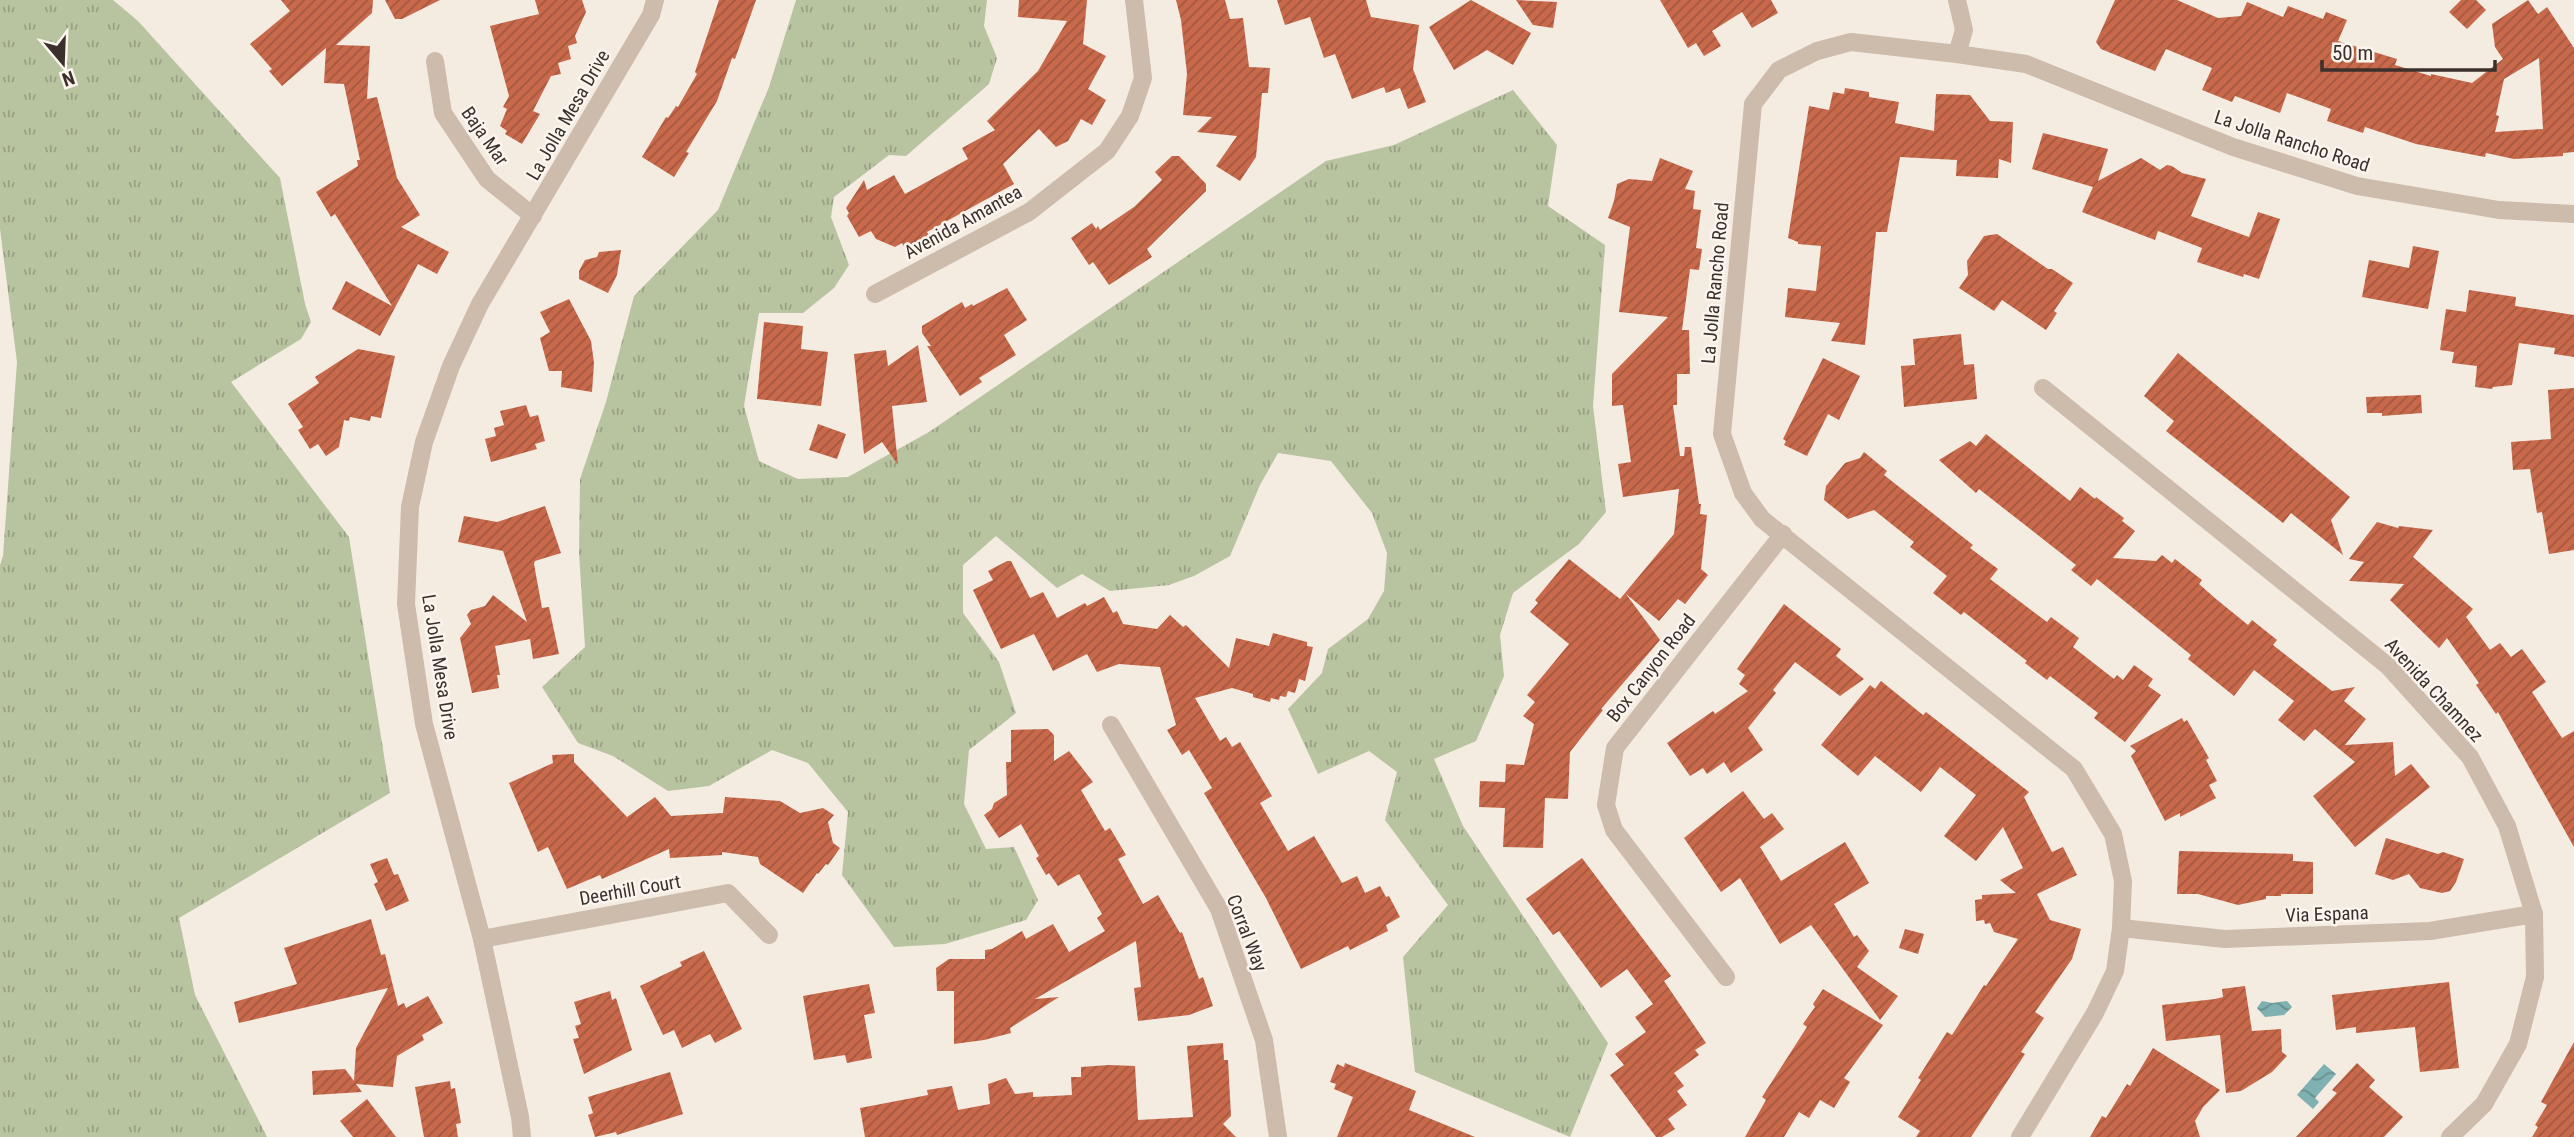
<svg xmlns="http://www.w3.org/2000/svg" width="2574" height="1137" font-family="'Roboto Condensed',sans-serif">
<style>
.grass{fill:url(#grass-tufts)}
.water{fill:url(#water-waves)}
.building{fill:url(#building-hatch);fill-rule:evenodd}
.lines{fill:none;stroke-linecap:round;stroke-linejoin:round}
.minor{stroke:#cdbbac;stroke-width:18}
.tertiary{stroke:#cdbbac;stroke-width:18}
.labels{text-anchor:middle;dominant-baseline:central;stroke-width:5;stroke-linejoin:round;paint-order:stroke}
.street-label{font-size:19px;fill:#3b302b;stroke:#fbf5ee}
</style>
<defs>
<pattern id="grass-tufts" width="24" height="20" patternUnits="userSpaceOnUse" patternTransform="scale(1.75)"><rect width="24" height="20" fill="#b8c4a0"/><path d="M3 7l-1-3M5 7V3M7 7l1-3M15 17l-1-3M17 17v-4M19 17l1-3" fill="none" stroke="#97a083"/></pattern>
<pattern id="water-waves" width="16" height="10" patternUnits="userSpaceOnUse" patternTransform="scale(1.75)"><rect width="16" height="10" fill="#7fb0b2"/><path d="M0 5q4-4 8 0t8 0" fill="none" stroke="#699091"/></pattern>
<pattern id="building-hatch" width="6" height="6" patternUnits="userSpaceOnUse" patternTransform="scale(1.75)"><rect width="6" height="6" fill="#c8694b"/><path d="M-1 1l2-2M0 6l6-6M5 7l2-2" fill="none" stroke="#a4573f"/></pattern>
</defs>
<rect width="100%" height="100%" fill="#f4ebe1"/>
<g class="grass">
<path d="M0,0H113L138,21L280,178L305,304L311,322L301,339L231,382L349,537L390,793L179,918L195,995L267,1137H0V565L3,556L17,362L0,229Z"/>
<path d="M796,0H987L984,26L997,58L989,84L906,156L889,155L834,197L831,217L849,265L834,288L803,313H759L744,406L759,461L798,479L848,477L929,432L1326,161L1394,145L1513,90L1557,145L1548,206L1605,245L1593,406L1606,512L1579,544L1513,593L1500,635L1504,676L1476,741L1434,759L1463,826L1608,1043L1570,1137L1415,1072L1403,957L1448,905L1385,820L1397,772L1369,751L1318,774L1288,709L1322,673L1328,649L1368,619L1384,591L1387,553L1372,513L1331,461L1278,453L1260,485L1230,556L1194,576L1169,585L1110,591L1082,574L1057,588L996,536L963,565V613L999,662L1016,713L969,750L964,804L986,849L1014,847L1038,900L1026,920L945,944L894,947L842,875L848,812L808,763L772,750L709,786L668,791L613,756L578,743L542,687L585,647L579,553L580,479L606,402L634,296L718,210L769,87Z"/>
</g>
<g class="water">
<path d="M2262,1001L2272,1003L2287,1001L2292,1007L2284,1015L2265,1017L2257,1008Z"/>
<path d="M2324,1064L2336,1074L2315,1098L2319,1102L2313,1109L2297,1095Z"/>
</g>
<g class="building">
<path d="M281,0H373L372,13L336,45L370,46L367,99L377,97L397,178L420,215L401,227L449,252L437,274L418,264L380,336L332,309L346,281L392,306L335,214L331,217L316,192L358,166L357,160H360L344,84L324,83L326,48L282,86L269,71L272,69L250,44L290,11Z"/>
<path d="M385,0H440L402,19H395Z"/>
<path d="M535,0H582L586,12L575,36L577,43L568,46L571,59L558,63L561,74L551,76L533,111L540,114L522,144L505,134L507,131L500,126L507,109L503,107L509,96L490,26L539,14Z"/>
<path d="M719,0H756L735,59L732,58L717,101L686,152L689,153L674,177L642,157L666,117L668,118L676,106L678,107L697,74L695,72Z"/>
<path d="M1019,0H1087L1083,44L1106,56L1088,89L1106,100L1092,125L1081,119L1068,141L1056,147L1039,129L1003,164L1014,184L927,232L930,237L907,251L902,243L895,247L876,239L871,231L859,237L847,216L849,213L846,208L864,180L867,190L894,175L905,194L968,159L962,148L995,130L987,121L1038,71L1067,21L1018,17Z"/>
<path d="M1176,0H1225L1230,19L1243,18L1249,67L1270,68L1268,93H1262L1256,157L1240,181L1216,166L1237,136L1197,132L1212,117L1183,115L1187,74L1181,20Z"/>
<path d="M1277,0H1366L1371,17L1419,25L1413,69L1426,102L1408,109L1400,88L1386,93L1384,87L1352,99L1335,54L1324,58L1310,17L1285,25Z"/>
<path d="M1471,0L1531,33L1513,65L1487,50L1454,70L1429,27Z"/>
<path d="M1516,0L1557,2L1553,28L1533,25Z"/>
<path d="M1660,0H1771L1778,13L1752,28L1742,12L1712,31L1721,46L1704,56L1696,43L1688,48Z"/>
<path d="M2115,0H2177L2218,18L2241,16L2247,2L2283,17L2288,6L2323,19L2326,12L2347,20L2338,41L2397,59L2395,65L2431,76V74L2472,83L2503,59L2495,47L2492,24L2528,0L2538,14L2547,7L2574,48V152L2563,153V156L2514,159L2486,153L2485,157L2416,144L2365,127L2363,133L2327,121L2331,109L2287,93L2280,113L2235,96L2232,102L2202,90L2212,68L2166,49L2155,71L2101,49L2096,42ZM2539,58L2543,129L2495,132L2499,116L2496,115L2504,79Z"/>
<path d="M2461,0H2476L2486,10L2467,29L2449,12Z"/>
<path d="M1845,88L1869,92V97L1899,102L1895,123L1934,131L1936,94L1970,95L1990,121L2013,122L2011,163L1999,159L1998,178L1956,176L1957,160L1900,157L1887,232H1876L1865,345L1831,341L1840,323L1785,317L1788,288L1816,291L1821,246L1798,244V242L1788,238L1809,106L1829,110L1833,92L1844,94Z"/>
<path d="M2043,133L2108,149L2098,181L2141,158L2160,170L2167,165L2172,166L2182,173L2206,179L2191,216L2249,237L2258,212L2280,219L2259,279L2244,274L2243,277L2197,262L2202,248L2158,231L2155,240L2082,212L2093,187L2032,169Z"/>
<path d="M1172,156H1179L1206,184V191L1147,249L1152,257L1109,285L1093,262L1089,265L1071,238L1092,223L1096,229L1098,226L1100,230L1134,207L1162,180L1155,172Z"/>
<path d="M1660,158L1693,171L1685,189L1695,191L1693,209L1701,210L1696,248L1702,249L1699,270L1690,269L1682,330H1689L1690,374H1677V405H1673L1680,456H1684L1685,447H1691L1699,504H1701L1700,514L1707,515L1701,569L1708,575L1685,604L1678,599L1659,621L1626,594L1660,640L1601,709L1603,710L1570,752L1568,799L1545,798L1543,848L1503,847L1505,808L1479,807L1480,781L1505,782L1506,764L1524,765L1534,724L1523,716L1535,702L1527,695L1569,644L1530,612L1538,603L1535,600L1569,559L1620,599L1674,534L1679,489L1623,497L1618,464L1631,462L1623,405L1612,406V374L1668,317L1619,312L1630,227L1608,218L1614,201L1617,184L1629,179L1652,181Z"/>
<path d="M1997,234L2048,269H2052L2073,283L2054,311L2057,313L2046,330L2002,300L1994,311L1959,288L1968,275L1967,261L1984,236Z"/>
<path d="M2413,246L2439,251L2428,309L2362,297L2369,260L2409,268Z"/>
<path d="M621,250L617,275L608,293L579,279V271L585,260L597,257L599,252Z"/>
<path d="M1007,288L1027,320L1004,335L1016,355L979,378L982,382L960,396L927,346H931L922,333V326L962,302L965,308L972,304L973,306Z"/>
<path d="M2469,290L2516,297L2515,306L2574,315V357L2554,354L2555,348L2519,343L2512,385L2493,387L2492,389L2475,387L2477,366L2452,363L2454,352L2440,350L2446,309L2466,312Z"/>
<path d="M569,299L591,341L594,363L592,392L561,387L562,371H549L540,338L550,332L540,312Z"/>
<path d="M764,322L803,326L801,349L828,352L821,406L757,399Z"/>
<path d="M1961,334L1964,365L1974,364L1977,399L1904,407L1901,366L1915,365L1913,339Z"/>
<path d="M918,345L927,402L892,406L898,465L882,442L864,454L854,354L886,350L888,366Z"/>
<path d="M358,349L395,356L381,418L371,416L370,421L350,417L349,421L344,420L339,447L326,456L318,444L310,449L298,430L303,427L288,404L319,383L315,377Z"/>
<path d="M2178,353L2350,497L2331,520L2343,555L2291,513L2283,523L2166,431L2174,421L2144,396Z"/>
<path d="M1823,358L1860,376L1839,420L1828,414L1807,456L1784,445L1786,441L1783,439Z"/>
<path d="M2574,388V550L2549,554L2542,512L2537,513L2530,469L2513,470L2511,442L2551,439L2548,390Z"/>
<path d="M2421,395L2422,413L2382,416V413H2367L2366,397Z"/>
<path d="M526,405L530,417L538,415L545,441L535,444L537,449L491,462L485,439L496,436L494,428L504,425L500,411Z"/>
<path d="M818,424L846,434L837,459L809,450Z"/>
<path d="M1986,434L2070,501L2080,487L2095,499L2096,497L2124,518L2122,521L2135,531L2113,558L2156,561L2162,555L2172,563L2175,559L2202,580L2199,584L2216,599L2248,625L2252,620L2277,640L2273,645L2332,691L2355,687L2344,701L2366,719L2345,745L2393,742L2395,776L2411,764L2430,787L2355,847L2313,796L2355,762L2315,729L2304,741L2278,720L2294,701L2254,670L2234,696L2188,659L2191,655L2097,579L2091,586L2071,570L2076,565L1979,489L1976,493L1939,460L1970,441L1976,446Z"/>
<path d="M1864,452L1887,471L1884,475L1973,545L1970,548L1998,569L1990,579L2047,622L2051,617L2079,638L2073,647L2114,679L2117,675L2123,680L2134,665L2153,679L2148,686L2161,695L2125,742L2094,718L2098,713L2050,676L2047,680L2025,663L2027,661L1964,612L1961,615L1933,593L1947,576L1910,547L1914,542L1874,510L1848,519L1824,500L1826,486L1845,463L1860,458Z"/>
<path d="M545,506L561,553L535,561L534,564L542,608L549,607L559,654L533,659L530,639L495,646L500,675H497L499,688L472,693L460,638L471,624L467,615L471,610L485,606L493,595L527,622L503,551L458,542L464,516L497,522Z"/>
<path d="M2377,522L2398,528L2399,526L2433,530L2413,557L2473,609L2466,617L2490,650L2500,643L2511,657L2522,649L2546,682L2532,692L2562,738L2574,731V847L2498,712L2496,714L2476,685L2479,683L2447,638L2439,648L2390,600L2404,584L2349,581L2364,562L2349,559Z"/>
<path d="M1007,561H1011L1030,598L1043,592L1057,618L1085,603L1087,606L1104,597L1113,613L1117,611L1123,624L1157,629L1170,615L1183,627L1186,625L1229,668L1236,638L1269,646L1273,633L1307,642V646L1313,647L1305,681L1299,679L1295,693L1288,691L1286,697L1280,696L1279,700L1271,698L1270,702L1253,697V694L1232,688L1195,698L1220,741L1226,737L1232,747L1240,742L1272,796L1260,803L1288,851L1314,836L1342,883L1357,876L1365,893L1380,886L1386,897L1389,896L1400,917L1386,925L1388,931L1350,950L1348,946L1301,969L1266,898L1204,793L1212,788L1189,750L1182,755L1167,730L1176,725L1160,667L1119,664L1097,672L1087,654L1053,671L1034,634L1001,649L973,590L993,580L988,571Z"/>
<path d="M1784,604L1841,649L1836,656L1864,679L1840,696L1795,662L1773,690L1776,693L1748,728L1763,750L1731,773L1724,762L1707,774L1703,768L1690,776L1667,743L1713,711L1715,714L1748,691L1739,684L1745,675L1737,669Z"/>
<path d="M1881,681L1923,715L1926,712L2029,792L2024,797L2052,852L2063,847L2077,875L2037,894L2050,920L2081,929L2072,959L2035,1012L2044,1018L2021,1052L2025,1054L1971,1137H1916L1920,1131L1898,1117L1921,1080L1918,1078L1947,1032L1952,1035L1984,985L1986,986L2018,939L1994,932L1990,923L1985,924L1984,920L1976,921L1975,900L1982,899V895L2016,893L2000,880L2023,868L2003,827L1976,861L1944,836L1976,795L1940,767L1921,792L1875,756L1858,776L1821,745L1870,685L1875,689Z"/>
<path d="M2182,718L2184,722L2187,720L2209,758L2206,760L2217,781L2209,785L2216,798L2180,817V813L2165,821L2131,756L2136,751L2130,746Z"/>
<path d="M1048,729L1054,735V761L1069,751L1093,782L1081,790L1105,831L1110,828L1126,855L1118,859L1143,904L1158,895L1180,933L1182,932L1199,979L1203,977L1213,1006L1189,1015L1138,1021L1134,988L1141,987L1136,941L1035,999L1059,997L1010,1028L1011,1033L984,1040L954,1044V991H937L936,968L949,959H985V950L992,949L1022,931L1026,939L1053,924L1069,952L1105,931L1097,918L1102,914L1079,874L1058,886L1049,873L1046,875L1036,858L1039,856L1021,824L999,838L984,815L992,809L994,803L1007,795L1006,762H1011V730Z"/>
<path d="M574,754V762L627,817L655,797L671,816L723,813L725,797L780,801L800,813L823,808L834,815L828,822L833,843L840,848L828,865L826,864L818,874L817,873L803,893L760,864L758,857L722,852V855L670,858L669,849L602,879L600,875L567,889L548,847L538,852L509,783L553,763L552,755Z"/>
<path d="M1743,791L1764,819L1772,813L1784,829L1760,847L1781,881L1845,842L1869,883L1834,904L1854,937L1857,935L1869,951L1857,967L1898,996L1880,1020L1811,925L1780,944L1740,878L1721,892L1684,838Z"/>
<path d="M2386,838L2438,854L2443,852L2464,859L2456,882L2450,891L2442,893L2420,888L2409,874L2393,880L2375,874Z"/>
<path d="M2179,851L2293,854V861L2313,862V894H2281V896H2266V899L2238,905L2198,894H2177Z"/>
<path d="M387,858L394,875L398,874L409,901L386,911L374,884L378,882L370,864Z"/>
<path d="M1582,858L1671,976L1664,981L1706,1043L1695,1050L1699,1055L1674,1073L1684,1086L1677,1091L1687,1105L1668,1119L1675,1129L1662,1137H1656L1610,1075L1624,1065L1615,1054L1646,1032L1635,1017L1653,1004L1627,969L1601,988L1559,931L1553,935L1526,899Z"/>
<path d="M371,919L381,955L385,954L398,1006L404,1003L406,1008L428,996L443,1023L422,1035L424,1040L397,1056L393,1087L356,1084L362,1092L313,1095L312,1071L345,1069L354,1081L356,1048L388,988L239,1023L234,1002L297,984L284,948Z"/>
<path d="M1905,929L1924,934L1918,954L1899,948Z"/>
<path d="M704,951L742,1029L715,1043L710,1034L682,1048L674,1030L663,1035L640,986L682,966L680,962Z"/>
<path d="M2449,982L2459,1068L2420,1072L2415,1027L2356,1033V1027L2336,1030L2332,995Z"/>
<path d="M869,984L875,1013L864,1015L872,1058L847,1063L845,1055L814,1060L803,996Z"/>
<path d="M2245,986L2252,1031L2281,1029L2282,1052L2287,1056L2272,1072L2241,1091L2226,1093L2220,1035L2166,1041L2162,1005L2215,999L2223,997L2222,989Z"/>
<path d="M1823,989L1883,1025L1844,1078L1850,1082L1834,1108L1820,1100L1809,1118L1799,1112L1784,1137H1745L1766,1100L1762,1097L1807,1027L1803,1024L1815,1007L1813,1004Z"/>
<path d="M610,991L612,1000L616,998L632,1050L584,1074L573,1039L579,1038L575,1026L581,1024L574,1002Z"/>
<path d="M2574,1042V1137H2532L2538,1127L2535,1125L2547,1105L2541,1102Z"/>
<path d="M1223,1043L1224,1060H1228L1231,1116L1223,1124L1236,1137H865L860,1108L928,1095L927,1090L952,1086L958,1110L990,1104L988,1084L1006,1078L1015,1094L1033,1092V1097L1072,1095L1071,1077H1081V1067L1109,1065L1135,1066L1138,1120L1193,1117L1187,1046Z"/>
<path d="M2153,1048L2220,1090L2203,1107L2195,1121L2200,1137H2090L2102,1116L2106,1118L2127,1084L2130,1086Z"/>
<path d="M1345,1063L1416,1091L1409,1110L1475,1137H1337L1353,1097L1334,1089L1336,1084L1330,1082L1337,1064L1344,1067Z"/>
<path d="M2357,1063L2375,1080L2369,1087L2403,1117L2384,1137H2296L2337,1093L2332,1090Z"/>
<path d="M670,1072L683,1114L617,1135L616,1132L595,1137L588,1115L593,1113L588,1097Z"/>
<path d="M450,1081L451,1089L455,1088L461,1123L456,1124L458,1137H424L415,1087Z"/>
<path d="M367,1099L396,1137H353L340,1121Z"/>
</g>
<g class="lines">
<g class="minor">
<path d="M1957,0L1964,30L1957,54"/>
<path d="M435,61L443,113L487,179L533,216"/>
<path d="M875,294L1029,212L1107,151L1130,116L1143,78L1134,0"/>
<path d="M2043,388L2388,666L2470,757L2507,826L2534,914L2535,977L2518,1044L2484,1104L2450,1137"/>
<path d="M1111,725L1219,909L1264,1040L1278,1137"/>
<path d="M2121,928L2225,939L2430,931L2534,914"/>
<path d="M482,939L728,893L769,935"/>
<path d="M1726,977L1614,830L1606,805L1615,748L1783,534"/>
<path d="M2020,1137L2095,1013L2115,971L2121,928L2123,881L2113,834L2074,769L1762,519L1743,493L1722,434L1753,104L1779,70L1817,51L1851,42L1957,54L2026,64L2233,147L2357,186L2499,210L2574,214"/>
</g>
<path class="tertiary" d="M522,1137L520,1117L482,939L424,724L406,604L410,507L424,442L451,366L480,304L651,15L655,0"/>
</g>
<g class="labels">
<g class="street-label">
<text transform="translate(568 115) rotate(-60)">La Jolla Mesa Drive</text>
<text transform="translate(485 136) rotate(55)">Baja Mar</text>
<text transform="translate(2292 141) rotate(18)">La Jolla Rancho Road</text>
<text transform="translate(963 222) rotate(-29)">Avenida Amantea</text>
<text transform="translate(1715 283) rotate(-85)">La Jolla Rancho Road</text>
<text transform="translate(440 667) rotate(81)">La Jolla Mesa Drive</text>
<text transform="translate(1651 668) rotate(-52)">Box Canyon Road</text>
<text transform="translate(2434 690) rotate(47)">Avenida Chamnez</text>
<text transform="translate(630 890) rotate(-10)">Deerhill Court</text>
<text transform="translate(2327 914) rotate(-2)">Via Espana</text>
<text transform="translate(1247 933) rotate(69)">Corral Way</text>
</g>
</g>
<g transform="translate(63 63) rotate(161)" stroke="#fbf5ee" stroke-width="5" paint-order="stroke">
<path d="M0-5L12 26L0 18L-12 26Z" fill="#3b302b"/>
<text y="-10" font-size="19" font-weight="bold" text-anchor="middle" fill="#3b302b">N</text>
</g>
<path d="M2322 60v10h173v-10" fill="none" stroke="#3b302b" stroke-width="3.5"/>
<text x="2332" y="60" font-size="21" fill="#3b302b" stroke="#fbf5ee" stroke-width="5" paint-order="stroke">50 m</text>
</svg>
